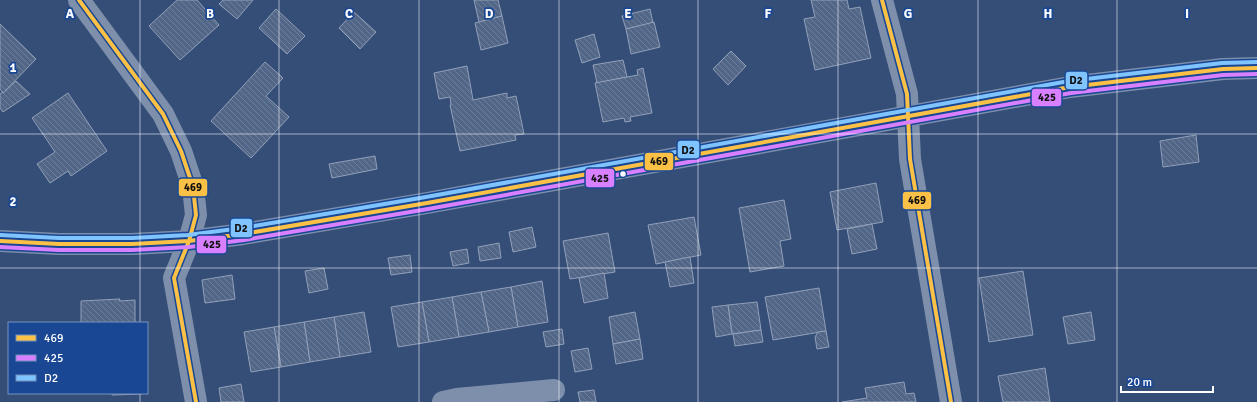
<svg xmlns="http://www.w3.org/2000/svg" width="1257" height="402" font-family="Signika,sans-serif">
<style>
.building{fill:url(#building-back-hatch);stroke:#92a0b8}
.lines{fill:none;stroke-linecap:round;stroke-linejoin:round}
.minor{stroke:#7e8fab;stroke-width:22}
.major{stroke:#7c8ea9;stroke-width:22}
.bus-1-casing{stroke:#194794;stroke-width:7}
.bus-2-casing{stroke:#194794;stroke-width:7}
.bus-3-casing{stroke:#194794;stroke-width:7}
.bus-1{stroke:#fbc046;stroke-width:4}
.bus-2{stroke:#d880ff;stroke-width:4}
.bus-3{stroke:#80c4ff;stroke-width:4}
.grid{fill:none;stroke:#fff;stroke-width:1;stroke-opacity:0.55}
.bus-dot{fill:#fff;stroke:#194794;stroke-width:1.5}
.grid-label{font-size:13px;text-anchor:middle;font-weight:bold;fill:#fff;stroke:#194794;stroke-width:3.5;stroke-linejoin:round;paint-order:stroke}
.line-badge{stroke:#194794;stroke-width:1.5}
.pale-badge-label{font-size:11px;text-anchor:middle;font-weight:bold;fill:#111}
</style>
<defs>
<pattern id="building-back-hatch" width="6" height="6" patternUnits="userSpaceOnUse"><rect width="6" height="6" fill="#526687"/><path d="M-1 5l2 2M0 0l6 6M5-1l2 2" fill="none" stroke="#6c7d99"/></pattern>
</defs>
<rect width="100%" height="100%" fill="#354e78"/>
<g class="building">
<path d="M177,0H197L219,25L180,60L149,26Z"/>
<path d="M223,0H253L237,19L219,4Z"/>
<path d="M474,0H498L502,16L479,22Z"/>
<path d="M811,0H847L849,9L860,7L871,58L815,70L804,19L815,17Z"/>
<path d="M276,9L305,36L287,54L259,28Z"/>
<path d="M650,9L653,23L626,29L622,16Z"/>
<path d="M354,12L376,32L360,49L339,28Z"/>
<path d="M502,16L508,43L481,50L475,23Z"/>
<path d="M654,22L660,47L631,54L626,29Z"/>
<path d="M0,24L36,59L3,93L0,89Z"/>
<path d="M594,34L600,57L582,63L575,40Z"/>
<path d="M731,51L746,66L728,85L713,69Z"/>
<path d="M623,60L627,77L597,83L593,65Z"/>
<path d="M265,62L283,78L266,96L289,117L251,158L211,121Z"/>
<path d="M467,66L473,100L507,93V98L516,96L524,134L515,135L516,140L460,151L450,105H451L450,97L439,99L434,73Z"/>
<path d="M643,68L652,113L630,117L631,121L625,122L624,118L603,122L595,83L638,75L637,70Z"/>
<path d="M16,81L30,94L3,112L0,108V94L3,92V93Z"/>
<path d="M68,93L107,151L71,176L68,171L50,183L37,164L55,152L32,118Z"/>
<path d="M1196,135L1199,162L1163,167L1160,141Z"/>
<path d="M375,156L377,169L332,178L329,164Z"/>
<path d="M876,183L883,222L837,230L830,192Z"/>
<path d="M784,200L791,239L780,241L784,266L750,272L739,208Z"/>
<path d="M694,217L701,255L656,264L648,225Z"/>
<path d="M872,224L877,249L852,254L847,229Z"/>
<path d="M532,227L536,247L513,252L509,232Z"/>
<path d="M608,233L615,272L570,279L563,241Z"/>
<path d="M499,243L501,258L480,261L478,247Z"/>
<path d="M467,249L469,263L453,266L450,252Z"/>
<path d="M410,255L412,272L391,275L388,258Z"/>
<path d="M690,257L694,283L670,287L665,262Z"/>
<path d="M324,268L328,289L309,293L305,271Z"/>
<path d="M1023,271L1033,335L989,342L979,278Z"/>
<path d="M604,273L608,298L584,303L579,278Z"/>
<path d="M232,275L235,299L205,303L202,280Z"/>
<path d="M542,281L548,322L518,327L511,287Z"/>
<path d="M511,287L518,327L489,332L481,292Z"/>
<path d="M819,288L826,331L773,340L765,297Z"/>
<path d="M481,292L489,332L459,337L452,297Z"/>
<path d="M452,297L459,337L429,342L422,302Z"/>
<path d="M120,299L119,301L135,300V323H81V301Z"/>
<path d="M422,302L429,342L398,347L391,307Z"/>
<path d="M757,302L761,330L732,334L728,305Z"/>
<path d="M728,305L732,334L716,337L712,307Z"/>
<path d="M364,312L371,352L340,357L334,317Z"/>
<path d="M635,312L640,339L613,344L609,317Z"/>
<path d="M1091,312L1095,340L1068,344L1063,317Z"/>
<path d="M334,317L340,357L310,362L304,322Z"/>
<path d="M304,322L310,362L281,367L274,327Z"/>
<path d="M274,327L281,367L251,372L244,332Z"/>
<path d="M562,329L564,344L546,347L543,332Z"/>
<path d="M761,330L763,342L735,346L733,334Z"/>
<path d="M826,331L829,347L817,349L815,337L818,332Z"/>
<path d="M640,339L643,359L616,364L613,344Z"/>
<path d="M588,348L592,369L575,372L571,351Z"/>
<path d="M1045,368L1050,402H1003L998,376Z"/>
<path d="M904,382L906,394L914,393L916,402H842L867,398L865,388Z"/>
<path d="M241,384L244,402H221L219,388Z"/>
<path d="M594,390L596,402H580L578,392Z"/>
<path d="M112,393H142V394L112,395Z"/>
</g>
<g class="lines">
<g class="minor">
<path d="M79,0L163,114L181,151L193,187L196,215L189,241L174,278L196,402"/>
<path d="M882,0L907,94L910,159L951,402"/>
<path d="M443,402L457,399L554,390"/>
</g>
<path class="major" d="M0,241L59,244H132L189,241L243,234L427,203L1070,87L1223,69L1257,68"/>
<defs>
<g id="bus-1">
<path d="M79,0L163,114L181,151L193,187L196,215L189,241L174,278L196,402"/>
<path d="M882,0L907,94L910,159L951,402"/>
<path d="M0,241L59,244H132L189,241L243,234L427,203L1070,87L1223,69L1257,68"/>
</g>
<path id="bus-2" d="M0,247L59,250H132L189,247L244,240L428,209L1071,93L1223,75L1257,74"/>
<path id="bus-3" d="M0,235L59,238H132L188,235L242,228L426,197L1069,81L1222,63L1257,62"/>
</defs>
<use href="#bus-1" class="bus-1-casing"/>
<use href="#bus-2" class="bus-2-casing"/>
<use href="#bus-3" class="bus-3-casing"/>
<use href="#bus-1" class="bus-1"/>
<use href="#bus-2" class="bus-2"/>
<use href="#bus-3" class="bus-3"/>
</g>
<path class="grid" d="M140,0V323M279,0V402M419,0V402M559,0V402M698,0V402M838,0V402M978,0V402M1117,0V402M0,134H1257M0,268H1257M140,393V402"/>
<circle class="bus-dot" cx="623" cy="174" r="3.5"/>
<g class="grid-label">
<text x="70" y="18">A</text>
<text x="210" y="18">B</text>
<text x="349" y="18">C</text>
<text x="489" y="18">D</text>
<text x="628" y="18">E</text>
<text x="768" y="18">F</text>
<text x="908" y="18">G</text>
<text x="1048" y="18">H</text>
<text x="1187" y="18">I</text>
<text x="13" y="72">1</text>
<text x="13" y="206">2</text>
</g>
<g class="line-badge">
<rect x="1065" y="71" width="23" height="19" rx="4" fill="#80c4ff"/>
<rect x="1031" y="88" width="31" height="19" rx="4" fill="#d880ff"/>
<rect x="677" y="140" width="23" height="19" rx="4" fill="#80c4ff"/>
<rect x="644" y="152" width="30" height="19" rx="4" fill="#fbc046"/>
<rect x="585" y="168" width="30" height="20" rx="4" fill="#d880ff"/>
<rect x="178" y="178" width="30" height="19" rx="4" fill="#fbc046"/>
<rect x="902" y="191" width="30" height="19" rx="4" fill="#fbc046"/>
<rect x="230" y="218" width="23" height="20" rx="4" fill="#80c4ff"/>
<rect x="196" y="235" width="31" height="19" rx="4" fill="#d880ff"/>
</g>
<g class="pale-badge-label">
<text x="1076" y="84">D2</text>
<text x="1047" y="101">425</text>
<text x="688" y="154">D2</text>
<text x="659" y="165">469</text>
<text x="600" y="182">425</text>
<text x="193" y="191">469</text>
<text x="917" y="204">469</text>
<text x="241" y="232">D2</text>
<text x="212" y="248">425</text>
</g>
<rect x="8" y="322" width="140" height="72" fill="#194794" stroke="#7591bf"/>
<rect x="16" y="335" width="20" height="6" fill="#fbc046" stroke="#7591bf"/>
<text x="44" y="342" font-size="12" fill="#ffffff">469</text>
<rect x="16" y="355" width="20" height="6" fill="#d880ff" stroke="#7591bf"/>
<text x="44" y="362" font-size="12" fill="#ffffff">425</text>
<rect x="16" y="375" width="20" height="6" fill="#80c4ff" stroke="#7591bf"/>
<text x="44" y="382" font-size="12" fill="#ffffff">D2</text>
<path d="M1121 386v6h92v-6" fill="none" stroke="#ffffff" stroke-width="2"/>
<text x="1127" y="386" font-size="12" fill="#ffffff" stroke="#194794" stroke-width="3" paint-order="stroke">20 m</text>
</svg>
